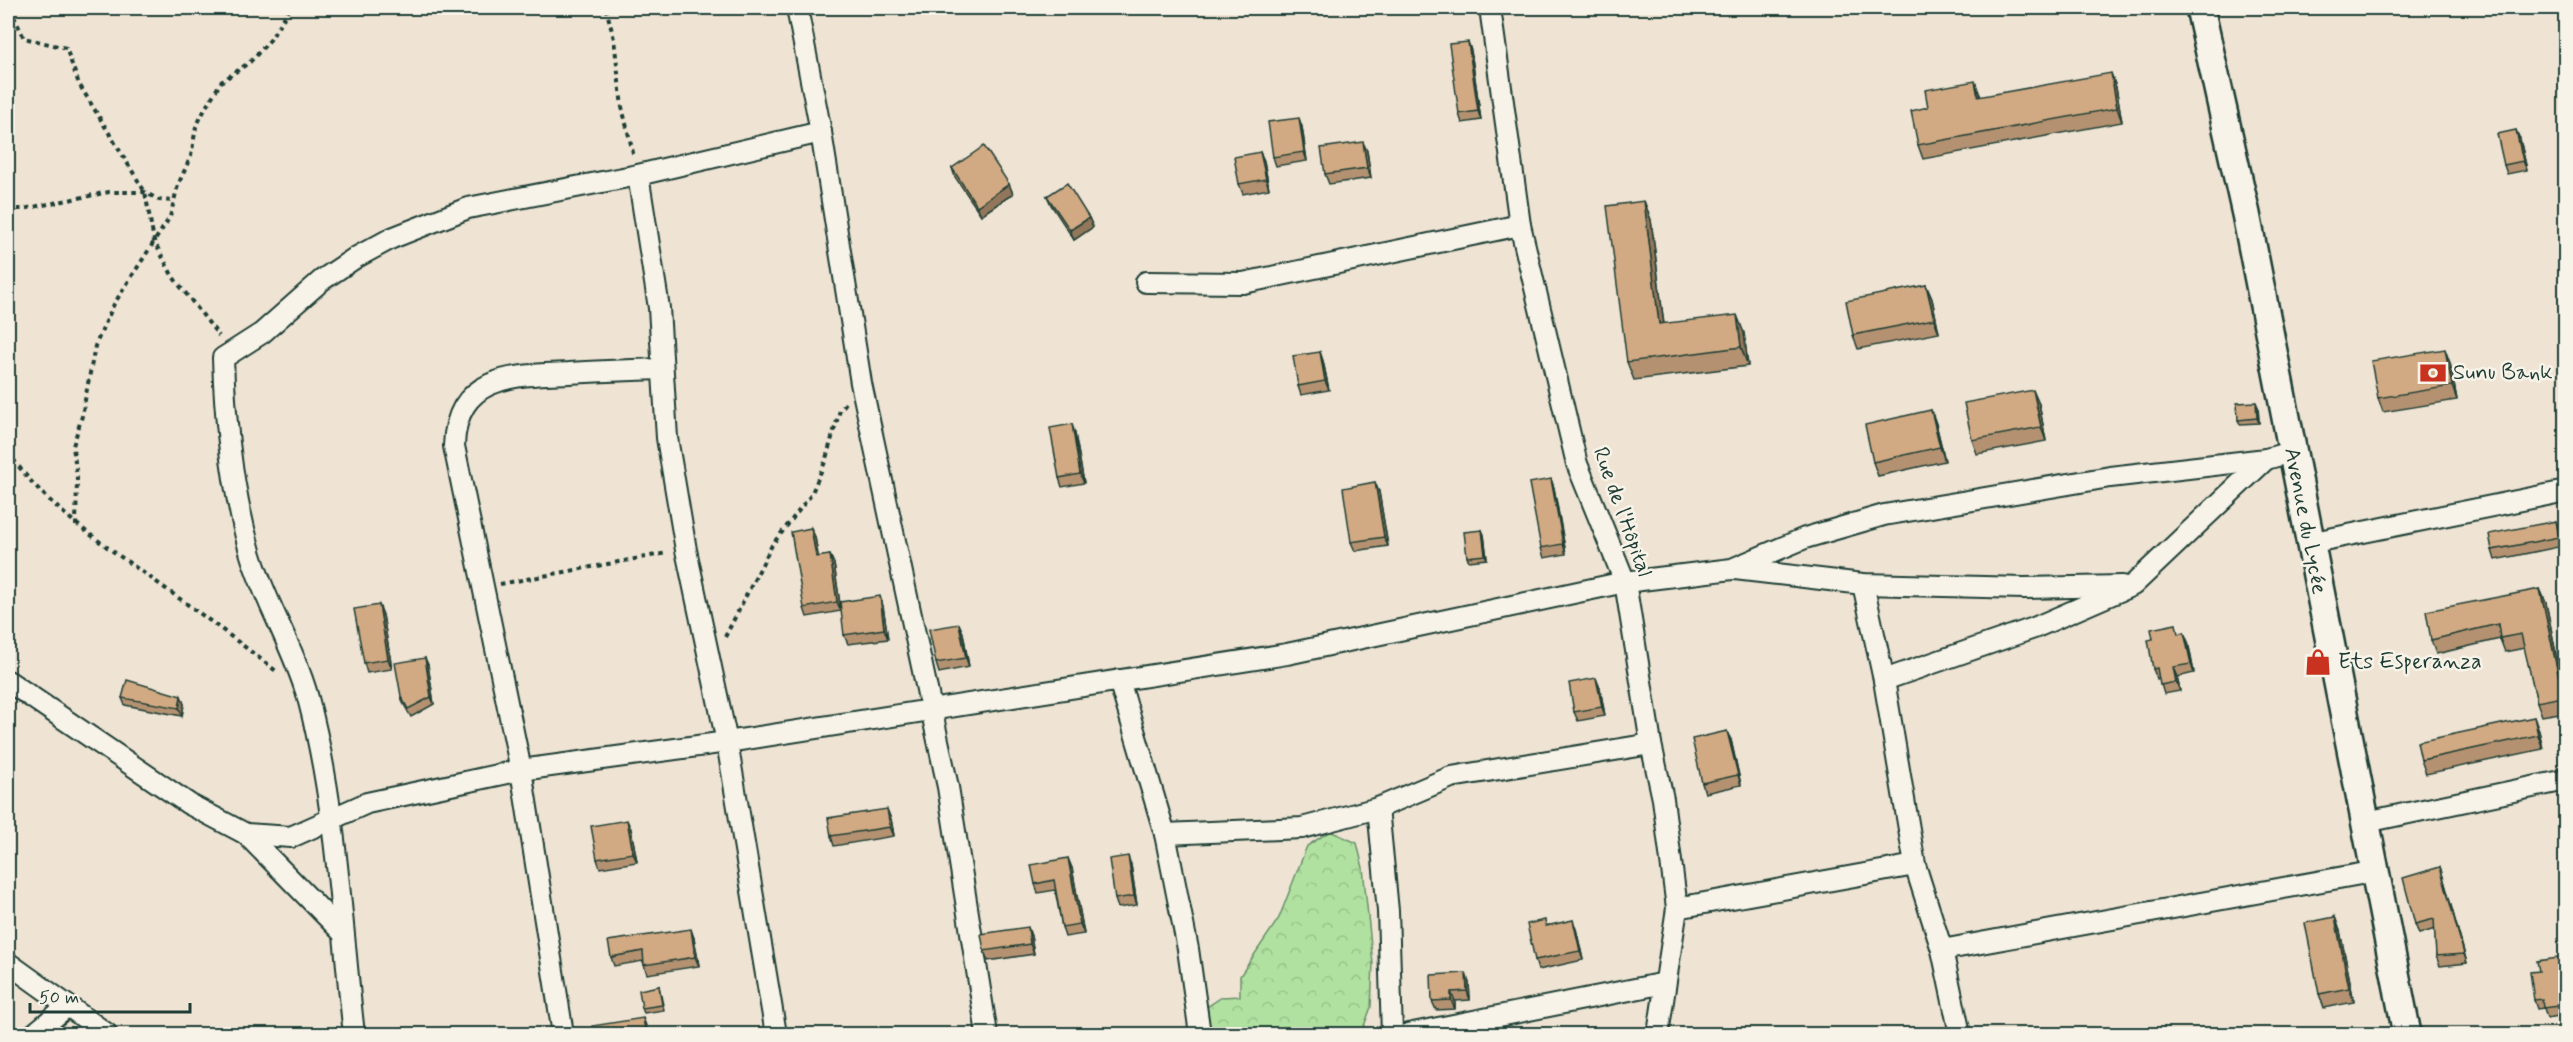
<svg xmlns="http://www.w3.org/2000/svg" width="2573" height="1042" font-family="Mynerve,sans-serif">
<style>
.forest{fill:url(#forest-crowns);stroke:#688f6a;stroke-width:1.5}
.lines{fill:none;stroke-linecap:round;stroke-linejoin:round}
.street-casing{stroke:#1f3d34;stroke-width:24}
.secondary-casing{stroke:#1f3d34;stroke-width:32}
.path{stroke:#1f3d34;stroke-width:4;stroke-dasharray:4.5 4.5;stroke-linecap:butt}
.street{stroke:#f7f3e8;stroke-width:20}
.secondary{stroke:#f7f3e8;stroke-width:27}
.wall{fill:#b49271;stroke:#1f3d34;stroke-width:1.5}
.shaded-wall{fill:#92775c;stroke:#1f3d34;stroke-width:1.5}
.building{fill:#d1aa83;stroke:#1f3d34;stroke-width:1.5}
.labels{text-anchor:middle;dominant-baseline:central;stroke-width:5;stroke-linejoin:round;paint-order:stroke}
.poi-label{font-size:22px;fill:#1f3d34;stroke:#f7f3e8;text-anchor:start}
.street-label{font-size:22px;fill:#1f3d34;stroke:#f7f3e8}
</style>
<defs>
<pattern id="forest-crowns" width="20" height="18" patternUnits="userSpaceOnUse" patternTransform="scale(1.5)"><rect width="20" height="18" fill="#b1e1a0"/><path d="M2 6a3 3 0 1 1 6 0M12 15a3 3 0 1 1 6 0" fill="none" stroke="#98c28a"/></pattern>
</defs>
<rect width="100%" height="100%" fill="#efe4d4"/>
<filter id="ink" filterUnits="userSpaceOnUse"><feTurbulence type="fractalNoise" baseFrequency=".0167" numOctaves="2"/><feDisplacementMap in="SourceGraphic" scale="12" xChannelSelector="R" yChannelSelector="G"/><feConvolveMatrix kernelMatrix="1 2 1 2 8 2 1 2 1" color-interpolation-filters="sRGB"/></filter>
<g filter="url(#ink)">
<path class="forest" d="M1330,831L1357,843L1363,868L1373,964L1371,1007L1361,1034H1205L1207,1007L1222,997L1240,996V976L1279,918L1307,846Z"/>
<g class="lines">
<defs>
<g id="street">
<path d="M797,8L821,132L861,383L948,787L987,1034"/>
<path d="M1490,8L1520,225L1577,464L1625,582L1651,744L1663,799L1677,908L1658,1034"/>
<path d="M638,175L659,308L667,438L686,550L727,742L776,1034"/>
<path d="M1146,282L1243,283L1520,225"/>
<path d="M2309,543L2566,491"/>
<path d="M1735,569L1863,584L2024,588L2122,586"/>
<path d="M1863,584L1884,680L1915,865L1942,950L1960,1034"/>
<path d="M1119,680L1165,834L1188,949L1200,1034"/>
<path d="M1884,680L2034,628L2133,585L2266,459"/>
<path d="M8,681L189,804L246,834L291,837L367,803L521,770L727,742L1287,654L1625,582L1732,569L1805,538L1884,515L2110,477L2266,459L2291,452"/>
<path d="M1378,808L1388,911L1392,1034"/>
<path d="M2366,822L2566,780"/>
<path d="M246,834L342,932"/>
<path d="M1165,834L1302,828L1378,808L1451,777L1651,744"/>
<path d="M1677,908L1915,865"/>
<path d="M1942,950L2377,871"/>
<path d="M8,963L107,1034"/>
<path d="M34,1034L66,1007"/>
<path d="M354,1034C341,923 337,806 308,698C294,648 266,604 251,555C232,490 225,425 223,358L262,333L322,280L355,258L392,238L468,208L638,175L821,132"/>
<path d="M563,1034L521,770L454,446C456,375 514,375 569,373C600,371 631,370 662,369"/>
<path d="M1408,1034L1665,983"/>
</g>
<path id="secondary" d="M2200,8L2246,214L2407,1034"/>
</defs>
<use href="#street" class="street-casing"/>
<use href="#secondary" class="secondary-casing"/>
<g class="path">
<path d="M10,8L24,38L66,48L79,84L145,192L154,241L173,277L219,336"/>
<path d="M606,8L614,39L622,107L634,157"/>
<path d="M8,209H23L109,192H145L159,200L175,201"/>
<path d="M8,452C49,511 105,545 162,586C201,614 239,642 276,671"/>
<path d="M76,526L77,478L73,446L82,416L95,346L114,304L170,217L178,185L191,156L196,127L206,107L221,82L250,62L270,40L290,8"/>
<path d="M500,584L667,553"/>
<path d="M725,637L772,545L811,495L825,462L840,410L846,403"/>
</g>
<use href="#street" class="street"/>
<use href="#secondary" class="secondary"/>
</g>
<g class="wall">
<path d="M1468,42L1471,51L1481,120L1462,123L1459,114Z"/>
<path d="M2116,87L2122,122L1923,159L1918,145L1980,95V97Z"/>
<path d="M1302,127L1307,161L1276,166L1273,157Z"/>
<path d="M2520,139L2527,170L2507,174L2504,165Z"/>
<path d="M1367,151L1371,178L1329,184L1325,174Z"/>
<path d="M1260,152L1264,161L1269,189L1243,194L1239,184Z"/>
<path d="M952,168L1009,184L1013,194L981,215L955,177Z"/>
<path d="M1047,196L1089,218L1093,227L1074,240L1051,205Z"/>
<path d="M1644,201L1651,220L1664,324L1744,333L1748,366L1634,380L1627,362Z"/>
<path d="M1926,285L1932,299L1939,333L1858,349L1853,335Z"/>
<path d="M1320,352L1323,361L1329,390L1301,395L1298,386Z"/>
<path d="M2450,363L2457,400L2383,412L2378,398Z"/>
<path d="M2039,404L2046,441L1977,454L1972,440Z"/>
<path d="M2258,407L2259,423L2240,424L2238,420Z"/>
<path d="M1931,410L1936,424L1945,461L1878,476L1873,462Z"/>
<path d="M1075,434L1084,483L1062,487L1059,478Z"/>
<path d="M1551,479L1554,488L1566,554L1544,558L1541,548Z"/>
<path d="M1379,492L1388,546L1355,551L1351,542Z"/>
<path d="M2556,521L2560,531L2563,546L2495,560L2492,550Z"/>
<path d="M811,528L815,537L818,557L830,555L834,564L841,611L807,617L804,608Z"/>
<path d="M1482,530L1484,535L1487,559L1469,561L1467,557Z"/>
<path d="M2540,589L2546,603L2565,699V712L2542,716L2537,702L2525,648L2505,652L2500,639L2436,654L2431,640Z"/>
<path d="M379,605L383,615L392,669L367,673L364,663Z"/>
<path d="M883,606L888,639L848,644L844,635Z"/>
<path d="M959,624L963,633L969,667L939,673L936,663Z"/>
<path d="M2179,634L2188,642L2194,673L2177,677L2180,691L2164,694L2159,678L2157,679L2153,669Z"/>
<path d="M425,658L428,665L434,704L411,717L403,703L401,696Z"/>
<path d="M1600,688L1605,716L1578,721L1574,712Z"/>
<path d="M181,696L184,704L182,716L125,705L122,698Z"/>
<path d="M2539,731L2543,749L2426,774L2421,760Z"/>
<path d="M1731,740L1741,785L1705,793L1702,783Z"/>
<path d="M891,819L894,836L834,846L831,836Z"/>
<path d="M631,829L637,862L600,868L597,859Z"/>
<path d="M1131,865L1137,905L1118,908L1115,899Z"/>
<path d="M2440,867L2443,877L2467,963L2440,966L2436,956L2435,929L2419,934L2415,924Z"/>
<path d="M1072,868L1084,934L1065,937L1062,927L1055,890L1038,893L1035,884Z"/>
<path d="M2335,917L2340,931L2354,1002L2324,1008L2319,994Z"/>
<path d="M1547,925L1576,929L1583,960L1538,970L1535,960Z"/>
<path d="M1031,936L1034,954L988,961L984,951Z"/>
<path d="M694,938L699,966L647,974L644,965L643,961L614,966L611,957Z"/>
<path d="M2565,957V1015L2547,1018L2544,1008L2537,1009L2534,1000L2539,971Z"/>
<path d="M1469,983L1470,1000L1455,1001V1009L1436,1010L1432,1001Z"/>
<path d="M659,986L664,1010L644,1013L642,1008Z"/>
</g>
<g class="shaded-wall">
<path d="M1468,42L1471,51L1481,120L1478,111Z"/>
<path d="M2111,73L2116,87L2122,122L2117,108Z"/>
<path d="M1975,81L1980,95L1983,111L1978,97Z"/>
<path d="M1299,118L1302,127L1307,161L1304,152Z"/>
<path d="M2516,130L2520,139L2527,170L2523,161Z"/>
<path d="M1363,142L1367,151L1371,178L1367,168Z"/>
<path d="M1260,152L1264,161L1269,189L1266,179Z"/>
<path d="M1009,184L1013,194L981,215L977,206Z"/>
<path d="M1644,201L1651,220L1666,342L1659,324Z"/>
<path d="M1089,218L1093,227L1074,240L1070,230Z"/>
<path d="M1926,285L1932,299L1939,333L1934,319Z"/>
<path d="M1737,315L1744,333L1748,366L1741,347Z"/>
<path d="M2445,349L2450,363L2457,400L2452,386Z"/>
<path d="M1320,352L1323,361L1329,390L1325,381Z"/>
<path d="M2033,390L2039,404L2046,441L2041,427Z"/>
<path d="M2256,402L2258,407L2259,423L2257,418Z"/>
<path d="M1931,410L1936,424L1945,461L1940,447Z"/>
<path d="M1072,424L1075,434L1084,483L1080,474Z"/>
<path d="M1551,479L1554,488L1566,554L1563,544Z"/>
<path d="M1375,482L1379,492L1388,546L1384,537Z"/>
<path d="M2556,521L2560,531L2563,546L2559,537Z"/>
<path d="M811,528L815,537L820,566L816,557Z"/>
<path d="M1482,530L1484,535L1487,559L1485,555Z"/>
<path d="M830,555L834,564L841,611L837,602Z"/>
<path d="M2540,589L2546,603L2565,699V704L2563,697Z"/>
<path d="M880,596L883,606L888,639L884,629Z"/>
<path d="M379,605L383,615L392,669L388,659Z"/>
<path d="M959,624L963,633L969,667L966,658Z"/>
<path d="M2184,632L2188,642L2194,673L2191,664Z"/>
<path d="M425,658L428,665L434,704L431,697Z"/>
<path d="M2173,667L2177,677L2180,691L2176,682Z"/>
<path d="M1596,678L1600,688L1605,716L1602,707Z"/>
<path d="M181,696L184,704L182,716L179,708Z"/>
<path d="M2534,717L2539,731L2543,749L2538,735Z"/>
<path d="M1727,731L1731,740L1741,785L1738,775Z"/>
<path d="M887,809L891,819L894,836L890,827Z"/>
<path d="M627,820L631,829L637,862L633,853Z"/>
<path d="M1128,856L1131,865L1137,905L1134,896Z"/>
<path d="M1068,858L1072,868L1084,934L1080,924Z"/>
<path d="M2440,867L2443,877L2467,963L2464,954Z"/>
<path d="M2335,917L2340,931L2354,1002L2349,988Z"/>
<path d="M1573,920L1576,929L1583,960L1580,951Z"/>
<path d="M1028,927L1031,936L1034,954L1030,944Z"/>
<path d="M691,929L694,938L699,966L695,957Z"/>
<path d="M1466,973L1469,983L1470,1000L1467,991Z"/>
<path d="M1451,992L1455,1001V1009L1451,1000Z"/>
<path d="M643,1018L647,1028L648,1035H646Z"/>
</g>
<g class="building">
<path d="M1468,42L1478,111L1459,114L1449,44Z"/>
<path d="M2111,73L2117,108L1918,145L1911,111L1928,107L1925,90L1975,81L1978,97Z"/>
<path d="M1299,118L1304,152L1273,157L1268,122Z"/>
<path d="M2516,130L2523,161L2504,165L2497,134Z"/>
<path d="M1363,142L1367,168L1325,174L1321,148Z"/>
<path d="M984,146L1009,184L977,206L952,168Z"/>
<path d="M1260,152L1266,179L1239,184L1234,157Z"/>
<path d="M1067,183L1089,218L1070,230L1047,196Z"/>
<path d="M1644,201L1659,324L1737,315L1741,347L1627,362L1607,206Z"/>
<path d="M1926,285L1934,319L1853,335L1846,301Z"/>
<path d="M2445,349L2452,386L2378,398L2371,361Z"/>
<path d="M1320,352L1325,381L1298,386L1293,356Z"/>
<path d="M2033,390L2041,427L1972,440L1964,403Z"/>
<path d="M2256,402L2257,418L2238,420L2237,403Z"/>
<path d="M1931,410L1940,447L1873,462L1865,425Z"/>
<path d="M1072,424L1080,474L1059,478L1050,428Z"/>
<path d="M1551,479L1563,544L1541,548L1529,483Z"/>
<path d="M1375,482L1384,537L1351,542L1343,488Z"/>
<path d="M2556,521L2559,537L2492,550L2489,534Z"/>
<path d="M811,528L816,557L830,555L837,602L804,608L791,532Z"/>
<path d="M1482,530L1485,555L1467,557L1464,532Z"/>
<path d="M2540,589L2563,697L2537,702L2521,634L2500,638L2498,624L2431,640L2426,611Z"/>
<path d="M880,596L884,629L844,635L840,602Z"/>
<path d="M379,605L388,659L364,663L354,609Z"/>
<path d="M959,624L966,658L936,663L929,629Z"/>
<path d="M2176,624L2178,634L2184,632L2191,664L2173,667L2176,682L2160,685L2157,668L2153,669L2148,640L2153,639L2151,629Z"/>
<path d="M425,658L431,697L408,709L401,696L395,663Z"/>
<path d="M1596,678L1602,707L1574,712L1569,683Z"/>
<path d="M127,680L181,696L179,708L122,698Z"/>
<path d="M2534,717L2538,735L2421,760L2417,742Z"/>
<path d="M1727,731L1738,775L1702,783L1692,739Z"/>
<path d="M887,809L890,827L831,836L828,818Z"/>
<path d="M627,820L633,853L597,859L591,826Z"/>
<path d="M1128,856L1134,896L1115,899L1109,859Z"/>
<path d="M1068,858L1080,924L1062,927L1054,880L1035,884L1031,865Z"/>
<path d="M2440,867L2464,954L2436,956L2434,919L2415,924L2403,878Z"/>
<path d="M2335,917L2349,988L2319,994L2305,923Z"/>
<path d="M1545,920L1546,926L1573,920L1580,951L1535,960L1527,924Z"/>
<path d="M1028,927L1030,944L984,951L981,934Z"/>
<path d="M691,929L695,957L644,965L643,951L611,957L608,941Z"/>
<path d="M2565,957V1005L2543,1008L2542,999L2534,1000L2530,972L2539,971L2537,961Z"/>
<path d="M1466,973L1467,991L1451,992V1000L1432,1001L1431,975Z"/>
<path d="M659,986L662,1005L642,1008L639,990Z"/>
<path d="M643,1018L646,1035H594L592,1026Z"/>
</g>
</g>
<defs>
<symbol id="bank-bare" viewBox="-9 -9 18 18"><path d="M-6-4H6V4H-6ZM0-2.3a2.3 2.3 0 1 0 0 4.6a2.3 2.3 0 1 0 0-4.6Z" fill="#c8321e" stroke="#f7f3e8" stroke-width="2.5" paint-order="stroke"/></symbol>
<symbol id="shop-bare" viewBox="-9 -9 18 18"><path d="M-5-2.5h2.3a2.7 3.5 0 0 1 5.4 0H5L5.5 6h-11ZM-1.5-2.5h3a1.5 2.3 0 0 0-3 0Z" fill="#c8321e" stroke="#f7f3e8" stroke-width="2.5" paint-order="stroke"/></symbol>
</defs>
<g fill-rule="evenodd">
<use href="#bank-bare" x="2414" y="354" width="38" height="38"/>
<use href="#shop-bare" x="2299" y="643" width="38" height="38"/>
</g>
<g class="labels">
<g class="poi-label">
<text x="2453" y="373">Sunu Bank</text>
<text x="2338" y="662">Ets Esperanza</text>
</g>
<g class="street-label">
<text transform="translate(1622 512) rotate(70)">Rue de l'Hôpital</text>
<text transform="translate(2305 521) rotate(79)">Avenue du Lycée</text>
</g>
</g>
<rect width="2573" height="1042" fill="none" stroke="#f7f3e8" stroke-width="30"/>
<rect x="15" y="15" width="2543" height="1012" fill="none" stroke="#1f3d34" stroke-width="2" filter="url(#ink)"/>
<path d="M30 1003v9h160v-9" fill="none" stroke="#1f3d34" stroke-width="3"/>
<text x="39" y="1003" font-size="18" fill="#1f3d34" stroke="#f7f3e8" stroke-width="4.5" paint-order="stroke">50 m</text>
</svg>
